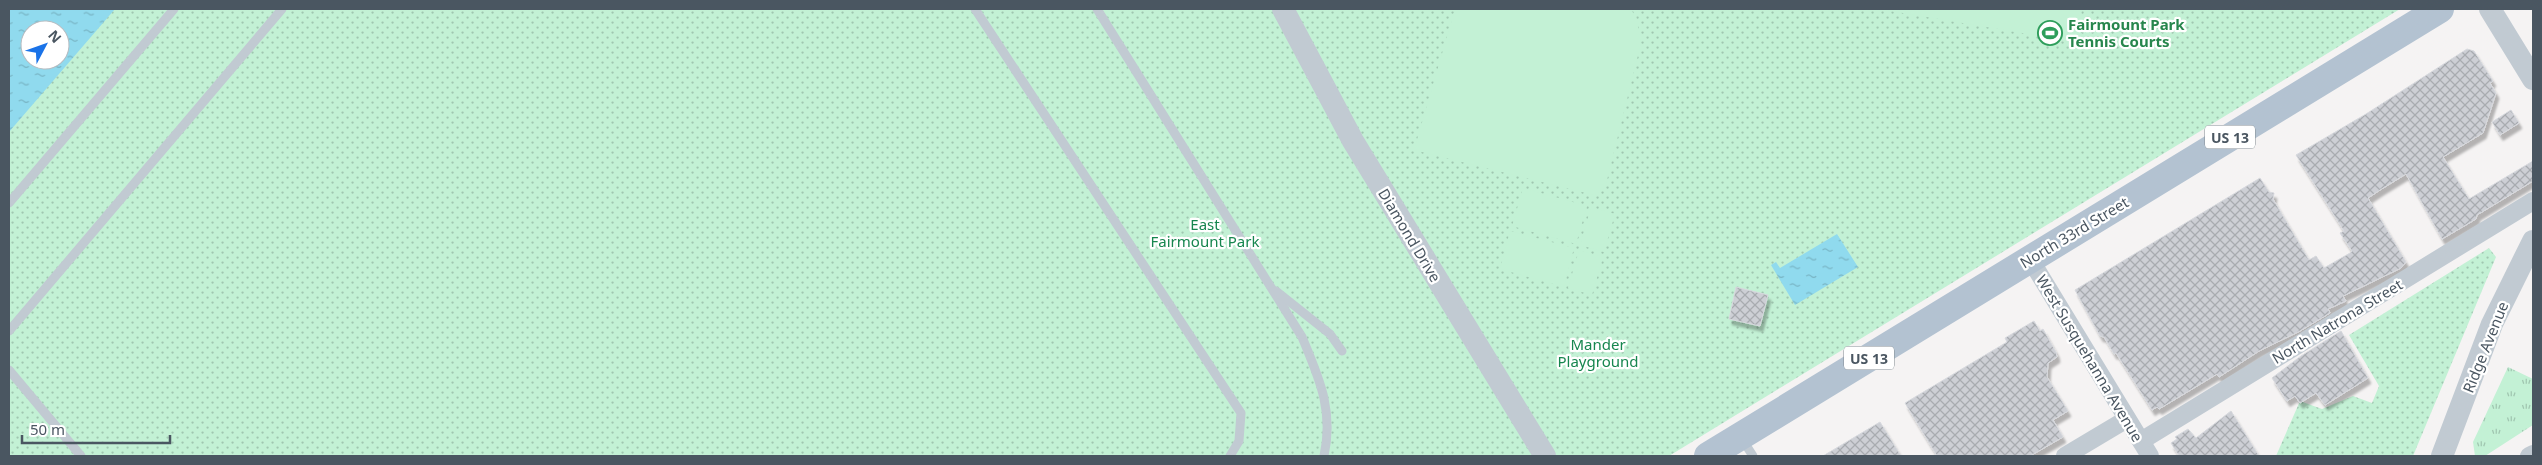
<svg xmlns="http://www.w3.org/2000/svg" width="2542" height="465" font-family="'Noto Sans',sans-serif">
<style>
.grass{fill:url(#grass-tufts)}
.park{fill:url(#park-dots);fill-rule:evenodd}
.pitch{fill:#c3f1d5}
.water{fill:url(#water-ripples);fill-rule:evenodd}
.building{fill:url(#building-cross-hatch);stroke:#d7d9de;filter:url(#shadow)}
.lines{fill:none;stroke-linecap:round;stroke-linejoin:round}
.service{stroke:#c1cad2;stroke-width:9}
.minor{stroke:#c1cad2;stroke-width:18}
.tertiary{stroke:#c1cad2;stroke-width:22}
.primary{stroke:#b3c2d1;stroke-width:28}
.labels{text-anchor:middle;dominant-baseline:central;stroke-width:4.5;stroke-linejoin:round;paint-order:stroke}
.shield{fill:#fff;stroke:#808990;stroke-width:1}
.shield-label{font-size:14px;font-weight:bold;fill:#4a5661}
.leisure-label{font-size:15px;font-weight:bold;fill:#27864d;stroke:#fff;text-anchor:start}
.park-label{font-size:15px;fill:#17864f;stroke:#fff}
.street-label{font-size:15px;fill:#4a5661;stroke:#fff}
</style>
<defs>
<pattern id="grass-tufts" width="24" height="20" patternUnits="userSpaceOnUse" patternTransform="scale(1.25)"><rect width="24" height="20" fill="#c3f1d5"/><path d="M3 7l-1-3M5 7V3M7 7l1-3M15 17l-1-3M17 17v-4M19 17l1-3" fill="none" stroke="#a0c6b0"/></pattern>
<pattern id="park-dots" width="8" height="8" patternUnits="userSpaceOnUse" patternTransform="scale(1.25)"><rect width="8" height="8" fill="#c3f1d5"/><path d="M2 2h.1M6 6h.1" fill="none" stroke="#a0c6b0" stroke-width="1.8" stroke-linecap="round"/></pattern>
<pattern id="water-ripples" width="26" height="14" patternUnits="userSpaceOnUse" patternTransform="scale(1.25)"><rect width="26" height="14" fill="#90daee"/><path d="M2 4q2-2 4 0t4 0M15 11q2-2 4 0t4 0" fill="none" stroke="#78b4c4"/></pattern>
<pattern id="building-cross-hatch" width="8" height="8" patternUnits="userSpaceOnUse" patternTransform="scale(1.25)"><rect width="8" height="8" fill="#cdcfd5"/><path d="M0 0l8 8M0 8l8-8" fill="none" stroke="#a8abb0"/></pattern>
<filter id="shadow"><feDropShadow dx="3" dy="5.5" stdDeviation="1" flood-color="#0004"/></filter>
</defs>
<rect width="100%" height="100%" fill="#f5f3f3"/>
<path class="grass" d="M2508,367L2533,379V425L2485,456H2475L2473,442Z"/>
<g class="park">
<path d="M9,9H2400L1669,456H9ZM30,30H60V60H30Z"/>
<path d="M2489,248L2496,257L2413,456H2276L2300,401L2322,409L2353,396L2372,403L2379,386L2349,335Z"/>
</g>
<g class="pitch">
<path d="M1455,9H1630L1636,16L1641,43L1605,188L1594,195L1414,150Z"/>
<path d="M1879,9H2082L2076,42Z"/>
<path d="M1523,188L1587,206L1576,244L1512,226Z"/>
<path d="M1591,207L1615,214L1604,252L1580,245Z"/>
<path d="M1510,231L1574,248L1564,287L1500,269Z"/>
<path d="M1579,250L1603,257L1592,295L1568,288Z"/>
</g>
<g class="water">
<path d="M9,9H115L9,132ZM30,30H60V60H30Z"/>
<path d="M1837,234L1858,267L1795,305L1771,265L1776,262L1780,268Z"/>
</g>
<g class="building">
<path d="M2467,49L2474,51L2493,81L2490,83L2496,93L2483,133L2443,157L2469,199L2533,161V181L2477,215L2476,219L2442,239L2406,174L2380,190L2368,198L2406,262L2401,268L2343,296L2346,301L2328,309L2330,313L2300,331L2259,351L2219,377L2217,374L2159,409L2157,407L2152,410L2116,353L2114,354L2104,337L2100,336L2075,290L2260,178L2269,192L2274,193L2273,199L2309,260L2316,256L2324,268L2350,253L2352,251L2340,233L2344,231L2296,155L2366,114Z"/>
<path d="M2511,110L2519,123L2500,135L2492,122Z"/>
<path d="M1736,287L1768,295L1760,326L1729,319Z"/>
<path d="M2034,321L2040,331L2043,329L2056,352L2057,357L2048,363L2047,377L2068,411L2053,420L2063,437L2030,456H1937L1905,403L2007,342L2005,338Z"/>
<path d="M2341,331L2368,378L2325,405L2316,393L2300,403L2295,396L2287,401L2272,378L2301,356Z"/>
<path d="M2231,411L2259,456H2179L2171,443L2177,439L2175,437L2188,429L2196,438Z"/>
<path d="M1880,422L1901,456H1823Z"/>
</g>
<g class="lines">
<g class="service">
<path d="M975,9L1241,413L1239,441L1230,456"/>
<path d="M1097,9L1302,337C1319,378 1334,410 1324,456"/>
<path d="M9,203L174,9"/>
<path d="M1276,291L1330,334L1342,351"/>
<path d="M9,331L282,9"/>
<path d="M9,370L81,456"/>
<path d="M1742,439L1753,456"/>
</g>
<g class="minor">
<path d="M2030,259L2150,456"/>
<path d="M2141,441L2533,201"/>
<path d="M2065,456L2127,419"/>
<path d="M2529,456L2533,454"/>
</g>
<g class="tertiary">
<path d="M1283,9L1353,141L1545,456"/>
<path d="M2490,9L2533,79"/>
<path d="M2442,456L2492,324L2533,241"/>
</g>
<path class="primary" d="M1708,456L2440,9"/>
</g>
<defs>
<symbol id="stadium-ring" viewBox="-11 -11 22 22"><circle r="9.5" fill="#fff" stroke="#2e9e5b" stroke-width="1.5"/><path d="M0-5a6.5 5 0 1 0 0 10a6.5 5 0 1 0 0-10ZM-3.5-1.8h7v3.6h-7Z" fill="#2e9e5b"/></symbol>
</defs>
<g fill-rule="evenodd">
<use href="#stadium-ring" x="2036" y="19" width="28" height="28"/>
</g>
<g class="labels">
<g class="shield">
<rect x="2205" y="125.5" width="50" height="23" rx="4"/>
<rect x="1844" y="346.5" width="50" height="23" rx="4"/>
</g>
<g class="shield-label">
<text x="2230" y="137">US 13</text>
<text x="1869" y="358">US 13</text>
</g>
<g class="leisure-label">
<text x="2068" y="24">Fairmount Park<tspan x="2068" dy="17">Tennis Courts</tspan></text>
</g>
<g class="park-label">
<text x="1205" y="224">East<tspan x="1205" dy="17">Fairmount Park</tspan></text>
<text x="1598" y="344">Mander<tspan x="1598" dy="17">Playground</tspan></text>
</g>
<g class="street-label">
<text transform="translate(2074 232) rotate(-31)">North 33rd Street</text>
<text transform="translate(1410 235) rotate(59)">Diamond Drive</text>
<text transform="translate(2337 321) rotate(-31)">North Natrona Street</text>
<text transform="translate(2485 347) rotate(-68)">Ridge Avenue</text>
<text transform="translate(2090 358) rotate(59)">West Susquehanna Avenue</text>
</g>
</g>
<rect width="2542" height="465" fill="none" stroke="#4a5661" stroke-width="20"/>
<g transform="translate(45 45) rotate(49)"><circle r="24" fill="#ffffff" stroke="#b7bbc0"/>
<path d="M0-4L9 19L0 12L-9 19Z" fill="#1a73e8"/>
<text y="-8" font-size="14" font-weight="bold" text-anchor="middle" fill="#4a5661">N</text>
</g>
<path d="M22 435v8h148v-8" fill="none" stroke="#4a5661" stroke-width="2.5"/>
<text x="30" y="435" font-size="15" fill="#4a5661" stroke="#ffffff" stroke-width="4" paint-order="stroke">50 m</text>
</svg>
